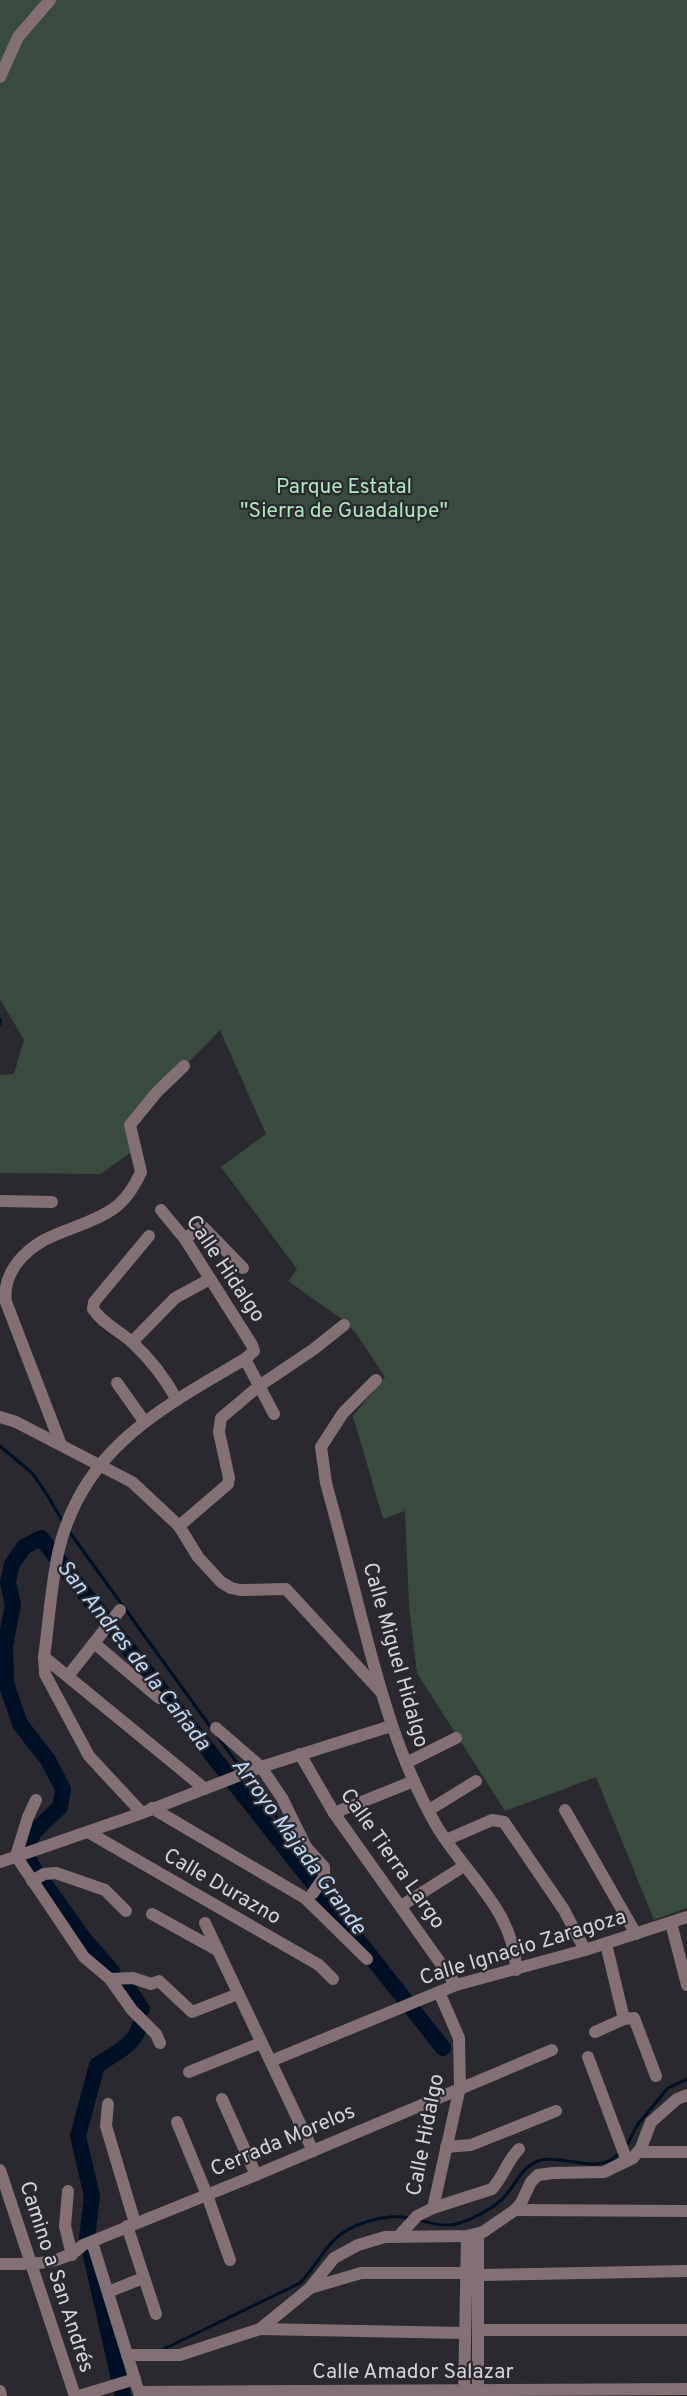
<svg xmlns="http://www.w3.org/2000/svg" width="687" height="2396" font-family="Overpass,sans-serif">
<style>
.green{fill:#394b3e}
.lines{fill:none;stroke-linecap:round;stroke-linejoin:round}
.stream{stroke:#001024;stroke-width:3}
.river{stroke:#001024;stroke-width:16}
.minor{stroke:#827074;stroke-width:12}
.labels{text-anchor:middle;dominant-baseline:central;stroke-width:4.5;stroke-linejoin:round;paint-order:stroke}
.park-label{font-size:21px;fill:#afe7bd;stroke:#29292f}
.street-label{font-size:21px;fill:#d4d4d8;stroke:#29292f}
.water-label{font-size:22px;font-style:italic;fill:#bfd9f6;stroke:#29292f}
</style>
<rect width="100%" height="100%" fill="#29292f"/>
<path class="green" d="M0,0H687V1908L654,1920L596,1777L505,1811L417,1673L409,1607L405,1511L383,1519L353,1416L385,1377L356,1333L342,1319L288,1281L297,1269L221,1167L266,1134L220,1030L136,1116L131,1152L101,1174L0,1173V1075L14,1074L24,1040L0,999Z"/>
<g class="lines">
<g class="stream">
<path d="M0,1019V1024"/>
<path d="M0,1446L32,1473L46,1493L63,1522"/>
<path d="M68,1530L212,1729"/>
<path d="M218,1737L242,1770"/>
<path d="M246,1775L320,1877"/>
<path d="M323,1882L409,2001"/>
<path d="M413,2006L443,2048"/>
<path d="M628,2143L638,2124L668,2088L687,2079"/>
<path d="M418,2220C428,2222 439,2226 450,2225C465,2224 497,2207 506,2195C517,2182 523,2165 541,2160C564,2155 599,2175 617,2155"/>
<path d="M164,2349L300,2283C313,2270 321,2254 333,2241C349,2224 386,2213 409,2218"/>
<path d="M117,2372L126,2367"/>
</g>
<g class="river">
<path d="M27,1844L35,1831L60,1807L63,1789L48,1760L20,1724L6,1683L5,1646L13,1605L8,1582L12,1564L24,1547L41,1538L443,2048"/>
<path d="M29,1860L35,1870"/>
<path d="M44,1883L84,1939L112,1971"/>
<path d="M126,1985L142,2009"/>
<path d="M119,2379L87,2238L92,2196L78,2136L97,2065C111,2056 136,2044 139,2027"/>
<path d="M121,2388L123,2396"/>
</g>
<g class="minor">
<path d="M0,77L18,37L50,0"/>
<path d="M0,1201L52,1202"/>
<path d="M149,1236L94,1302L93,1309C102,1323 120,1331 133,1343C151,1360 165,1378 177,1400"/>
<path d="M185,1239L199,1228L203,1227L243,1268"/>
<path d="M132,1342L175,1298L210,1279"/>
<path d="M245,1359L274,1414"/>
<path d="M376,1380L343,1413L321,1447L326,1483C339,1530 351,1577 363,1624C381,1694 400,1762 436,1825C464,1873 515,1911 516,1970"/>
<path d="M117,1383L144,1421"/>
<path d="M0,1417L16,1422L132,1482L179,1526L198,1557L221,1582L231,1588L240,1590L286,1589L380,1691"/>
<path d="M61,1445L6,1302C4,1288 8,1275 17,1263C44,1229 81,1231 113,1209C125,1201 135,1185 141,1172L130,1125L157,1092L184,1066"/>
<path d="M179,1526L228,1484L229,1478L219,1432L221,1418L259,1386L314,1349L344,1325"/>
<path d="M94,1643L159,1698"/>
<path d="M44,1657L205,1789"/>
<path d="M68,1676L120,1610"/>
<path d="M216,1728L261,1767L282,1798L306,1847L324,1867V1877L313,1893"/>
<path d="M300,1754L334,1813L456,1985"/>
<path d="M406,1763L456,1738"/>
<path d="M36,1800L28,1817L16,1856L84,1957L110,1979L132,2010L156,2034L160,2043"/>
<path d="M152,1808L305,1898L367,1959"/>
<path d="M429,1810L476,1781"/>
<path d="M565,1810L636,1934"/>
<path d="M142,1813L89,1756L45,1674L44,1657C49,1622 51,1584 59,1549C84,1447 162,1408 245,1359L254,1351L252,1345L185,1239L161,1210"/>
<path d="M334,1813L414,1781"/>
<path d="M88,1832L319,1965L333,1979"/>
<path d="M446,1840L492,1820L504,1822L564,1910L585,1950"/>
<path d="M0,1862L142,1813L261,1767L391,1726"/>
<path d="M32,1881L44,1874L56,1873L105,1890L126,1911"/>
<path d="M401,1906L464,1866"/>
<path d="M152,1914L217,1950"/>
<path d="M205,1923L313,2151"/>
<path d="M671,1923L687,1985"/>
<path d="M606,1944L624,2019"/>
<path d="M110,1979L133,1978L151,1984L159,1981L192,2012L238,1994"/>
<path d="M595,2032L624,2019L634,2018L656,2076"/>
<path d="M588,2057L627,2161"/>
<path d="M271,2061L456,1985L585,1950L687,1917"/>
<path d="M189,2072L261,2043"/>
<path d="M222,2099L256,2175"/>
<path d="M108,2104L106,2126L135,2223"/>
<path d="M177,2122L207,2195L230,2260"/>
<path d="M446,2147L471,2145L556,2111"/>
<path d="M639,2152H687"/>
<path d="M0,2170L75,2396"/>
<path d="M68,2191L65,2226L72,2255"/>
<path d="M433,2208L492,2189C503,2177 507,2161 519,2149"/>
<path d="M515,2210L687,2211"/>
<path d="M127,2226L156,2314"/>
<path d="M398,2237L417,2216L433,2208L460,2087L459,2038L439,1992"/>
<path d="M92,2242L140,2396"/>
<path d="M0,2264C28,2264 62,2266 83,2245L256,2175L552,2050"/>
<path d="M479,2275L687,2271"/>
<path d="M310,2288L361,2273H466"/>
<path d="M108,2292L143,2278"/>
<path d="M260,2329L464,2333"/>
<path d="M478,2330H687"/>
<path d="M127,2355H180L260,2329L309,2289L334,2258L358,2245L385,2237L467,2236L483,2232L515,2210L521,2203L531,2182L538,2175L553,2173L604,2172L633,2158L641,2148L651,2122L677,2099L687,2095"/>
<path d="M0,2391L1,2396"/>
<path d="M140,2392L687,2389"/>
<path d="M79,2396L135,2379"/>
<path d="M464,2396L467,2236"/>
<path d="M478,2396V2234"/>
</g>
</g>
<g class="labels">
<g class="park-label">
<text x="344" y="487">Parque Estatal<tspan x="344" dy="24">"Sierra de Guadalupe"</tspan></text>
</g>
<g class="street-label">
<text transform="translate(225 1269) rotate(56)">Calle Hidalgo</text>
<text transform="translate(395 1655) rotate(74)">Calle Miguel Hidalgo</text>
<text transform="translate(392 1859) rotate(55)">Calle Tierra Largo</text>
<text transform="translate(222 1887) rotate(30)">Calle Durazno</text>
<text transform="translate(523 1948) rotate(-17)">Calle Ignacio Zaragoza</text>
<text transform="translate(426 2135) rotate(-79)">Calle Hidalgo</text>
<text transform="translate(283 2141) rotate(-23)">Cerrada Morelos</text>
<text transform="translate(56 2277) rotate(72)">Camino a San Andrés</text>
<text x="413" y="2372">Calle Amador Salazar</text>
</g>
<g class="water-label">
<text transform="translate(133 1656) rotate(52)">San Andres de la Cañada</text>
<text transform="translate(298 1847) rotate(54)">Arroyo Majada Grande</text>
</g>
</g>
</svg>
